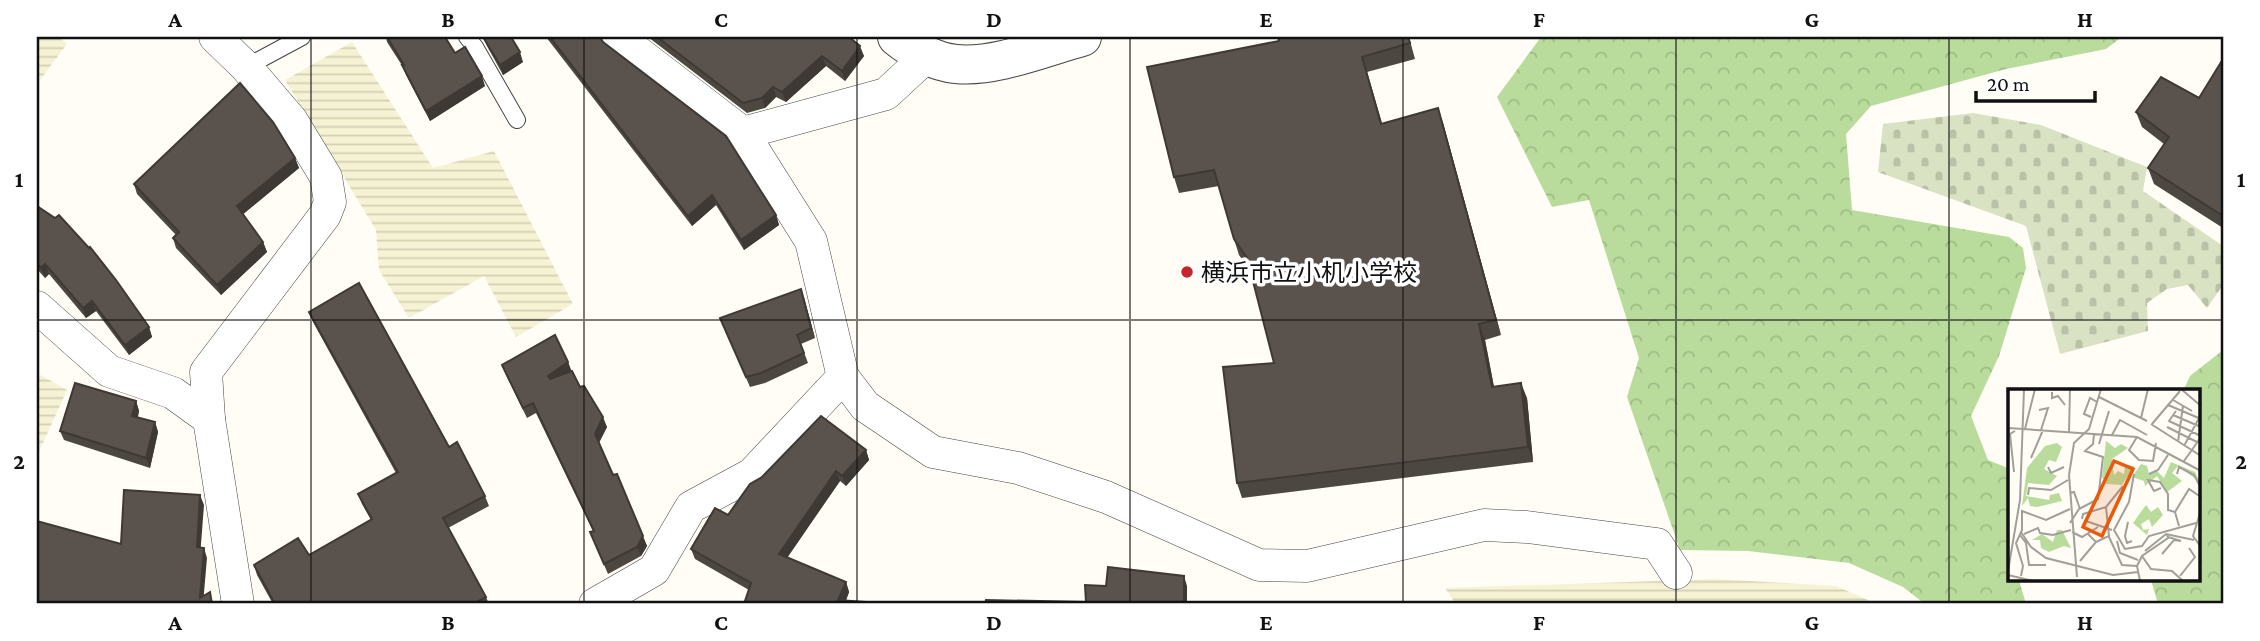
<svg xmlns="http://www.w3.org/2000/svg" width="2260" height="641" font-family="'Crimson Pro','Noto Sans JP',serif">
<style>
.farmland{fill:url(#farmland-rules)}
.forest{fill:url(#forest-crowns)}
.cemetery{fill:url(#cemetery-stones)}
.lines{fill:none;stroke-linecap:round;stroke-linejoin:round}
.service-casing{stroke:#444;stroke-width:18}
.minor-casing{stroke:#444;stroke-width:33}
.tertiary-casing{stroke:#444;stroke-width:40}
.service{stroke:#fff;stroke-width:16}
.minor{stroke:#fff;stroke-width:32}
.tertiary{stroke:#fff;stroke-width:38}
.wall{fill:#4d4742}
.shaded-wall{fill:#3f3936}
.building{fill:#5a524d;stroke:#3f3936;stroke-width:2}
.grid{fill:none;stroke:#111;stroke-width:2;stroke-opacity:0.55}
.poi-dot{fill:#c4262e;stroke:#fff;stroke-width:2.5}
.labels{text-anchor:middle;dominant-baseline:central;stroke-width:7;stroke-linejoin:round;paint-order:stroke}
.poi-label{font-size:24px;fill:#111;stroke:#fff;text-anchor:start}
.inset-road{fill:none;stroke:#a09f9a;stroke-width:2}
.view{fill:#e8590c;fill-opacity:0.15;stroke:#e8590c;stroke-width:3.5}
.inset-edge{fill:none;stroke:#111;stroke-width:3.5}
.neatline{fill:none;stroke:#111;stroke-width:2.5}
.grid-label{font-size:23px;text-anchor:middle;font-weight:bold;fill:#111}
</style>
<defs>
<pattern id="farmland-rules" width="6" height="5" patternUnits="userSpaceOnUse" patternTransform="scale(1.75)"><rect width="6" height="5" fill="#f6f3d4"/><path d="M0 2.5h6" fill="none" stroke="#d2cfb5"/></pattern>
<pattern id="forest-crowns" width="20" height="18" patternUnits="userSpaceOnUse" patternTransform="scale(1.75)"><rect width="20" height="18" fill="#b9dc9c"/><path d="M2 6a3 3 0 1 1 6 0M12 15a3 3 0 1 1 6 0" fill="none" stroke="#9ebc85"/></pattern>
<pattern id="cemetery-stones" width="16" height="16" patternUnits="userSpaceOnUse" patternTransform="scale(1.75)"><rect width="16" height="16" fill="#d9e3c4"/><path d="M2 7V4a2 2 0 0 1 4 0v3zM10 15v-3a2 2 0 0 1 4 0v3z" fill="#b9c2a7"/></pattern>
</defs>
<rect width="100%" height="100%" fill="#fffdf5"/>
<g class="farmland">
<path d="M37,37H59L67,44L37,84Z"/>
<path d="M352,42L433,168L494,151L573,304L516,337L484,276L409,318L379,270L376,230L285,80Z"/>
<path d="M37,373L67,390L37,456Z"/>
<path d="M1716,579L1836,586L1877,604H1456L1445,588Z"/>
</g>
<g class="forest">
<path d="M1541,37H2122L2106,49L2006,69L1871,106L1846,134L1852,210L2009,237L2023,248L2026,268L1999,356L1971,416L1988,460L2010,469V580H2019L2026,604H1925L1903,587L1849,563L1748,551L1680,550L1627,397L1639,358L1589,200L1552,207L1497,97Z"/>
<path d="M2223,350V604H2158L2151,580H2199V391H2183L2190,376Z"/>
</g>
<path class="cemetery" d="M1973,113L2041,125L2147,167L2143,191L2223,246V285L2207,308L2188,285L2167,289L2147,303L2148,331L2060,354L2026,226L1878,172L1883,124Z"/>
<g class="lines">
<defs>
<g id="service">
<path d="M467,37L475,47L517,120"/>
<path d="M246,67L302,37"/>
</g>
<g id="minor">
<path d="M215,37L246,67L292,121L326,177L330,202L325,215L206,372L209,419L238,604"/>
<path d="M743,133L886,94L927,56"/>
<path d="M37,307L109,371L173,393L209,419"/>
<path d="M843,377L865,406L933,452L1018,468L1106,497L1259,565L1307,566L1484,525L1527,527L1657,544L1676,573"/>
<path d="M595,604L654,570L691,507L752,474L843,377L811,241L743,133L618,37"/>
</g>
<path id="tertiary" d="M897,37C913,50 935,62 956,64C995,68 1045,47 1082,37"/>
</defs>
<use href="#service" class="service-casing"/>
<use href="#minor" class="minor-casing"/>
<use href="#tertiary" class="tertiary-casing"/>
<use href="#service" class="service"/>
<use href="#minor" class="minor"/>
<use href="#tertiary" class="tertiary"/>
</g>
<g class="wall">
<path d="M386,37H445L455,53L485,86L430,121L406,75L403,67L387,42Z"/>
<path d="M483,37L523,62L503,75L487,46Z"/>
<path d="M546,37H600L603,42L776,215L779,225L744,250L716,205L692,226Z"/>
<path d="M648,37H849L864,56L845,81L826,66L786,102L776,97L765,108L747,113Z"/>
<path d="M1409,37L1415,59L1367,72L1382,123H1443L1501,335L1485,340L1494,387L1527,398L1533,462L1242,498L1237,483L1274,363L1250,270L1239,255L1234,239L1219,186L1179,193L1174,177L1279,41Z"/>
<path d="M2223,59V228L2154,184L2148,168L2164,144L2142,127L2136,112L2199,98Z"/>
<path d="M295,158L299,168L243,214L263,242L267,252L221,295L176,248L173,238L176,235L137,194L134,184Z"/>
<path d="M37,206L149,327L152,337L129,355L96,311L86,318L49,274L45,278L37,269Z"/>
<path d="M804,298L815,338L801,344L808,363L765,383L750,387L720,318Z"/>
<path d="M309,312L449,447L485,496L489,506L448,528L486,597L489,604H273L257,575L254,565L309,555L371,520L362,504L358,494L396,473L313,322Z"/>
<path d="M568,362L571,372L580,387L607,427L599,443L647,546L641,556L608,574L590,532L593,531L536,413L527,418L506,375L502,365Z"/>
<path d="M136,401L139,411L138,417L155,422L158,432L150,468L64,440L60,431Z"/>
<path d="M821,416L866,450L869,460L846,486L840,481L787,557L846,582L849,592L846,601L879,603V604H744L749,590L695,559L691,549L715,508L728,515L750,484L762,477Z"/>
</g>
<g class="shaded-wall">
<path d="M860,46L864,56L845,81L842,71Z"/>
<path d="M520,52L523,62L503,75L500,65Z"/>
<path d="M822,56L826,66L786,102L782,92Z"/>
<path d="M1362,57L1367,72L1386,139L1381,124Z"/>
<path d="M482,76L485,86L430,121L426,111Z"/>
<path d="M773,87L776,97L765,108L762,98Z"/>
<path d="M1438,108L1443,123L1501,335L1496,320Z"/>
<path d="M295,158L299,168L241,216L237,206Z"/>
<path d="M712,195L716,205L692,226L688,216Z"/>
<path d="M776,215L779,225L744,250L741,240Z"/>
<path d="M263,242L267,252L221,295L217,285Z"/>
<path d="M45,264L49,274L45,278L41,268Z"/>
<path d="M801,289L804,298L815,338L811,328Z"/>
<path d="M92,301L96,311L86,318L83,308Z"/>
<path d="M1479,324L1485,340L1497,403L1492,387Z"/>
<path d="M149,327L152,337L129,355L125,345Z"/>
<path d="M568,362L572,372L552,386L548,376Z"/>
<path d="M1521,383L1527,398L1533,462L1528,447Z"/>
<path d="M136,401L139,411L135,426L132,416Z"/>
<path d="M603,417L607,427L598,444L595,434Z"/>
<path d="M155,422L158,432L150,468L146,458Z"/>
<path d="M866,450L869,460L846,486L842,476Z"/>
<path d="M836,471L840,481L783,564L779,554Z"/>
<path d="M200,495L204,505L200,557L197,547Z"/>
<path d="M643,536L647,546L641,556L637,547Z"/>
<path d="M204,548L207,558L203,604L200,598Z"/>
<path d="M1184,576L1187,586V604H1184Z"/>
<path d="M846,582L849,592L844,604L838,600Z"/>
</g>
<g class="building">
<path d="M387,37H445L455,53L465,47L482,76L426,111L402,65H404Z"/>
<path d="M483,37H511L520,52L500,65Z"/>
<path d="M550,37H600L603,42L726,136L776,215L741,240L712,195L688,216Z"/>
<path d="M657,37H849L860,46L842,71L822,56L782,92L773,87L762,98L743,103Z"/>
<path d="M1278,37H1408L1410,43L1362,57L1381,124L1438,108L1496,320L1479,324L1492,387L1521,383L1528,447L1237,483L1223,367L1274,363L1247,258L1234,239L1214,170L1174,177L1147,67L1279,41Z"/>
<path d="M2223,59V216L2148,168L2169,137L2136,112L2161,77L2199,98Z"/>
<path d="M240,83L273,122L295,158L237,206L263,242L217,285L173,238L179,232L134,184Z"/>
<path d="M37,206L55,218L59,215L89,248L90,247L116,280L149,327L125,345L92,301L83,308L45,264L41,268L37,263Z"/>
<path d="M359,283L449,447L457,442L485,496L443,518L486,597L473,604H275L254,565L298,538L309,555L372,519L358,494L398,472L309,312Z"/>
<path d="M801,289L811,328L797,335L804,353L761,373L746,377L720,318Z"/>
<path d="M555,335L568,362L548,376L550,379L572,371L580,387L584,386L603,417L595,434L613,475L617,474L643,536L637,547L604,564L590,532L594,531L533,403L523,408L502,365Z"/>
<path d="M75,383L136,401L132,416L155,422L146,458L60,431Z"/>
<path d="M821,416L866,450L842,476L836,471L779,554L846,582L838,600L879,603V604H744L751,583L691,549L715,508L728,515L750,484L762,477Z"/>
<path d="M124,490L200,495L197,547L204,548L200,598L210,592L212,604H37V521L121,544Z"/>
<path d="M1108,567L1184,576V604H985L986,600L1086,602L1085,585L1106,586Z"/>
</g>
<path class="grid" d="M311,37V604M584,37V604M857,37V604M1130,37V604M1403,37V604M1676,37V604M1949,37V604M37,320H2223"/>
<circle class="poi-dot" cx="1187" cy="272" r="7"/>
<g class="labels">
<g class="poi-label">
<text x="1201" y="272">横浜市立小机小学校</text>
</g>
</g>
<g transform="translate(2008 389)">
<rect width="192" height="192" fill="#fffdf5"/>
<path d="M98,52L107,59L113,55L120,59L104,70L106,86L110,82L116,85L117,76L126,77L114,96L98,95L94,88ZM49,54L54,58L48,73L41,71L36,80L49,87L41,96L20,94L18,107L41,111L42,106L51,104L54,112L29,118L22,117L20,109L14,117L19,79L37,57ZM163,73L187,83L192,93L170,77L164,84L174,92L159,103L149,87L137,97L136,92L124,88L133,75L139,77L141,85L149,82L156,89ZM138,116L143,123L150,118L155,126L144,138L141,130L133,135L135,141L141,140L139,146L125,134ZM49,141H54L63,159L56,157L41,163L33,159L32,151H24L34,145L45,153Z" fill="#b9dc9c"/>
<path class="inset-road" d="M173,0L193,17M44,3V9L50,7L57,16M91,8L139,32M165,11L184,22M160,16L193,30M31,21L40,19L33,41M168,22L161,32L193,47M165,26L193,38M83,28L76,25L82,9L89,13M133,29L140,0M143,35L193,67M144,35L172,2M159,38L189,53M0,39L129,48L193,82M17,40L27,0M61,43L62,0M104,46L112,31L139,46M129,48L121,61L131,71L145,72L148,54M170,53L175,17M91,55L101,22M176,57L191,29M23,69L35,41M176,72L193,48M40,78L43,84L56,78M6,83L2,45L7,42M126,85L121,113L106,141L117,160L134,157L141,147L188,134M141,85L150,81L160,66M169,85L171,78L186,86L193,99M153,99L146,102L140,91L152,93L160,105V121L167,123L171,137M62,104L66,103L72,120M20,106L21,99L43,101L60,91M98,118L115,97M193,121L185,147L193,158M167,123L181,100L193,108M74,130L75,125L98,118L101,147L88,153M101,130L113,108M78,132L104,141M120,133L117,147L119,154L124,152M62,134L71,120L90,110L95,68L77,62L85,55L86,45M13,143L23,158L38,169L105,186L130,183M64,143L74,148L90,138M16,145L30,139L32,144L45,146L63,141M12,146L18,154L21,176H38M101,148L114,176L129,177M109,152L112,164L130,171M137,162L158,145L186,151M154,165L166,151L173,152L160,148M134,167L143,180L164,182L175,192M72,172L88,153L80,145M0,182L12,111L16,0M0,186L25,192M13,187L15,177L8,154L14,141V122L38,131L62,120M172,187L187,168L181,159M69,188L61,86L66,54L81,40L93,0M132,192L129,177L134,167L160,149L159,145"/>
<path class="view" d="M106,72L125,80L94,147L75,138Z"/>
<rect width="192" height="192" class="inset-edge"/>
</g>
<rect width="2260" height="641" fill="none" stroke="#ffffff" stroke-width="77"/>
<path d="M1976 91v10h119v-10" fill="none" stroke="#111111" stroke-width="3.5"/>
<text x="1987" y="91" font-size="21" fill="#111111" stroke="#ffffff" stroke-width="5" paint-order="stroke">20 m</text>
<rect x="38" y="38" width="2184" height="564" class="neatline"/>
<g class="grid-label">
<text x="175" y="27">A</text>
<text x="448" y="27">B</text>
<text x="721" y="27">C</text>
<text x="994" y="27">D</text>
<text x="1266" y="27">E</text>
<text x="1539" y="27">F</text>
<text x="1812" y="27">G</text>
<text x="2085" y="27">H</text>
<text x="19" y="187">1</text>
<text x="2241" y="187">1</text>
<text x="19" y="469">2</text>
<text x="2241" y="469">2</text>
<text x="175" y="630">A</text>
<text x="448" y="630">B</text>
<text x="721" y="630">C</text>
<text x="994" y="630">D</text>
<text x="1266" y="630">E</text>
<text x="1539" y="630">F</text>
<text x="1812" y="630">G</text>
<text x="2085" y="630">H</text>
</g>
</svg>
